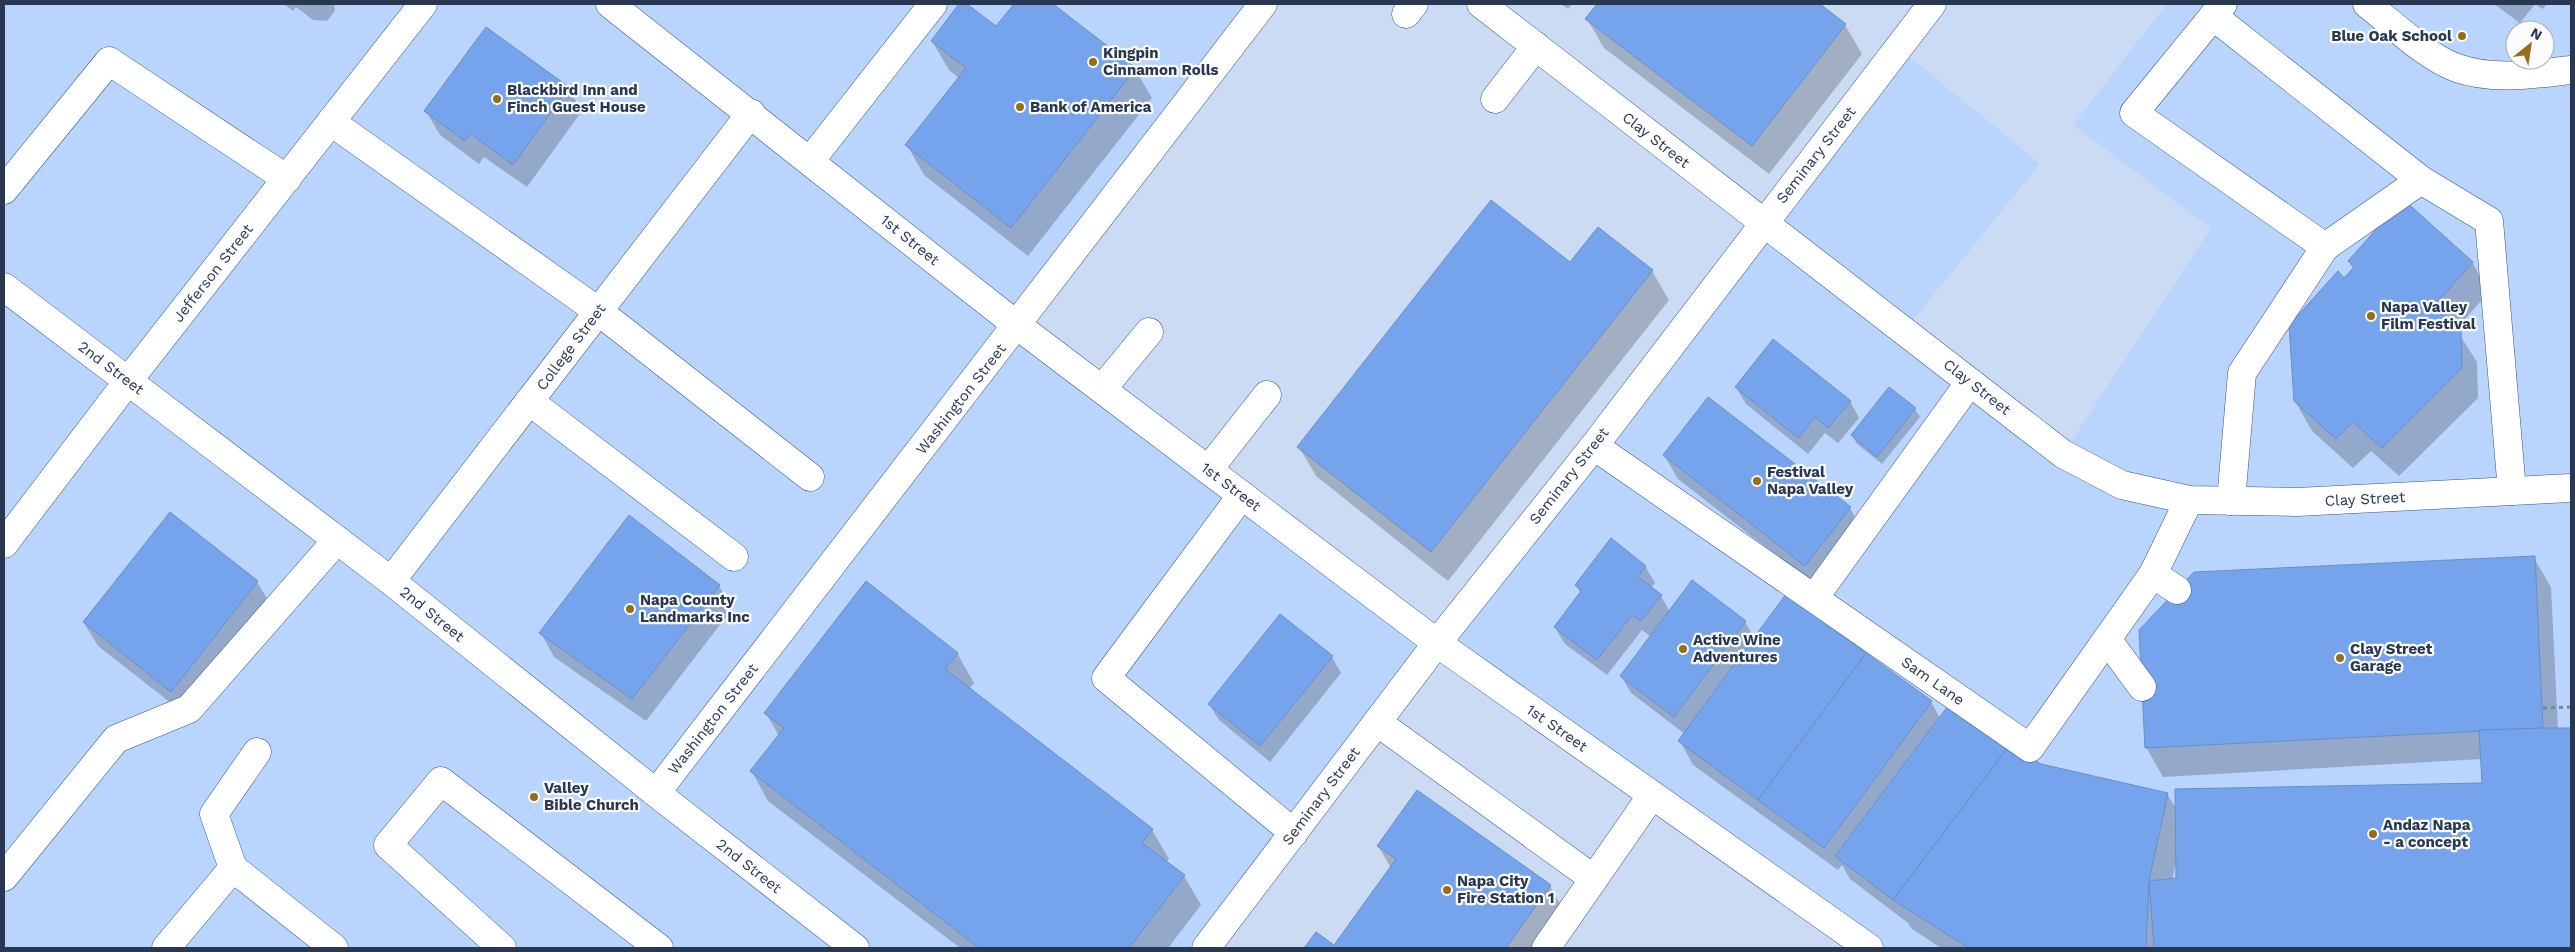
<svg xmlns="http://www.w3.org/2000/svg" width="2575" height="952" font-family="'Work Sans',sans-serif">
<style>
.built{fill:#b9d4fd;fill-rule:evenodd}
.shadow{fill:#0003;fill-rule:evenodd}
.building{fill:#76a4ec;stroke:#6a8ec8}
.lines{fill:none;stroke-linecap:round;stroke-linejoin:round}
.minor-casing{stroke:#34568c;stroke-width:29}
.major-casing{stroke:#34568c;stroke-width:29}
.path{stroke:#76869f;stroke-width:3;stroke-dasharray:4 4;stroke-linecap:butt}
.minor{stroke:#fff;stroke-width:28}
.major{stroke:#fff;stroke-width:28}
.poi-dot{fill:#966d18;stroke:#fbfbfb;stroke-width:2}
.labels{text-anchor:middle;dominant-baseline:central;stroke-width:4.5;stroke-linejoin:round;paint-order:stroke}
.poi-label{font-size:15px;font-weight:bold;fill:#293851;stroke:#fbfbfb;text-anchor:start}
.street-label{font-size:15px;fill:#293851;stroke:#fbfbfb}
</style>
<rect width="100%" height="100%" fill="#cbdbf4"/>
<path class="built" d="M4,4H1263L1018,326L1437,642L1899,48L2040,164L1904,331L2063,454L2211,228L2073,125L2167,4H2571V948H1869L1437,643L1206,948H4ZM2515,30H2545V60H2515Z"/>
<g class="shadow">
<path d="M284,4H334L335,11L327,21L313,20L296,7L293,11Z"/>
<path d="M961,4H965L996,28L1015,4H1051L1135,69L1152,98L1028,256L924,175L907,145L959,78L949,70L932,41Z"/>
<path d="M1561,4H1572L1568,9Z"/>
<path d="M1598,4H1818L1845,25L1862,54L1769,174L1604,48L1587,19Z"/>
<path d="M2494,4H2547L2543,9L2535,4L2520,23Z"/>
<path d="M568,88L582,111L527,187L484,157L479,164L440,135L426,111Z"/>
<path d="M2349,262H2472L2489,292L2456,329L2477,362L2478,398L2399,476L2371,451L2353,468L2312,431L2295,401L2344,280L2354,270Z"/>
<path d="M1570,264L1652,271L1669,300L1448,581L1316,476L1299,447Z"/>
<path d="M1736,387L1850,401L1859,418L1838,443L1825,433L1808,454L1746,404Z"/>
<path d="M1890,389L1915,409L1920,417L1882,464L1857,444L1852,435Z"/>
<path d="M1664,455L1850,508L1863,532L1819,589L1678,479Z"/>
<path d="M2534,558L2551,587L2558,729H2571V948H1941L1912,929L1908,923L1850,879L1842,865L1838,870L1693,765L1680,741L1685,734L1631,693L1621,676L1651,637L1642,630L1607,675L1565,644L1555,628L1581,594L1576,585L1645,566L1655,583L1651,588L1661,596L1670,612L1745,622L1755,639L1931,702L1940,718L2041,765L2167,794L2177,810L2484,784L2482,759L2163,777L2146,747ZM2176,863L2177,879L2172,880Z"/>
<path d="M257,582L271,605L185,714L98,646L84,623Z"/>
<path d="M719,586L732,609L646,721L554,657L541,633Z"/>
<path d="M957,653L974,683L969,689L1152,830L1169,859L1166,862L1184,876L1201,905L1168,948H960L768,801L752,772L779,736L766,713Z"/>
<path d="M1332,657L1341,673L1270,762L1219,720L1209,704Z"/>
<path d="M1378,846L1550,886L1567,916L1544,948H1306L1316,934L1334,946L1391,868Z"/>
</g>
<g class="building">
<path d="M959,4H967L996,26L1014,4H1053L1136,68L1011,228L905,145L966,68L931,41Z"/>
<path d="M1597,4H1820L1846,24L1752,146L1585,19Z"/>
<path d="M486,27L569,87L513,165L471,134L465,141L424,111Z"/>
<path d="M2403,199L2473,262L2433,307L2461,331L2462,368L2382,448L2353,422L2336,439L2294,401L2289,325L2338,271L2344,278L2354,267L2348,261Z"/>
<path d="M1491,200L1570,262L1598,227L1653,270L1431,552L1297,447Z"/>
<path d="M1773,339L1851,401L1828,428L1815,417L1798,438L1735,387Z"/>
<path d="M1889,387L1916,408L1877,457L1851,435Z"/>
<path d="M1708,397L1851,507L1805,566L1663,455Z"/>
<path d="M170,512L258,581L171,692L83,622Z"/>
<path d="M629,515L720,585L632,699L539,633Z"/>
<path d="M1611,538L1646,566L1638,577L1662,595L1641,621L1632,615L1597,660L1554,627L1581,591L1575,585Z"/>
<path d="M2535,556L2543,728L2145,748L2139,630L2194,572Z"/>
<path d="M1692,580L1746,621L1674,717L1620,676Z"/>
<path d="M866,581L958,653L945,669L1153,829L1142,843L1185,875L1129,948H979L750,771L784,728L764,713Z"/>
<path d="M1786,594L1866,653L1758,800L1678,741Z"/>
<path d="M1280,614L1333,656L1260,746L1208,704Z"/>
<path d="M1866,653L1932,701L1824,848L1758,800Z"/>
<path d="M1951,702L2009,746L1893,900L1835,856Z"/>
<path d="M2543,728H2571V948H2154L2149,881L2176,878L2175,789L2482,783L2479,730Z"/>
<path d="M2009,746L2041,764L2168,793L2149,881L2146,948H1969L1893,900Z"/>
<path d="M1417,790L1551,885L1506,948H1304L1316,932L1334,945L1396,859L1377,846Z"/>
</g>
<g class="lines">
<defs>
<g id="minor">
<path d="M1481,4L2063,454L2122,485L2189,500L2297,502L2571,488"/>
<path d="M2223,4L2134,113L2325,247L2242,373L2231,501"/>
<path d="M2367,4C2393,24 2426,57 2457,68C2494,81 2534,74 2571,70"/>
<path d="M1406,14L1414,4"/>
<path d="M2213,16L2421,180L2489,221L2512,491"/>
<path d="M1495,99L1536,46"/>
<path d="M331,122L598,311L810,477"/>
<path d="M810,161L933,4"/>
<path d="M4,190L109,61L287,179"/>
<path d="M2325,247L2421,180"/>
<path d="M128,381L391,581L656,793L855,948"/>
<path d="M1102,389L1149,332"/>
<path d="M529,401L734,557"/>
<path d="M1594,446L2030,748L2153,574L2189,500"/>
<path d="M1208,470L1267,395"/>
<path d="M1242,495L1106,678L1294,833"/>
<path d="M2153,574L2177,590"/>
<path d="M391,581L751,113"/>
<path d="M1814,598L1970,382"/>
<path d="M2107,639L2142,687"/>
<path d="M1377,722L1594,879"/>
<path d="M656,793L1263,4"/>
<path d="M233,868L334,948"/>
<path d="M4,877L116,739L189,709L337,540"/>
<path d="M166,948L233,868L214,814L257,752"/>
<path d="M502,948L388,845L441,781L659,948"/>
<path d="M1206,948L1437,643L1594,446L1932,4"/>
<path d="M1546,948L1652,795"/>
</g>
<g id="major">
<path d="M610,4L1018,326L1437,643L1869,948"/>
<path d="M4,287L128,381"/>
<path d="M4,544L128,381L423,4"/>
</g>
</defs>
<use href="#minor" class="minor-casing"/>
<use href="#major" class="major-casing"/>
<path class="path" d="M2543,708L2571,707"/>
<use href="#minor" class="minor"/>
<use href="#major" class="major"/>
</g>
<g class="poi-dot">
<circle cx="2462" cy="36" r="5"/>
<circle cx="1093" cy="62" r="5"/>
<circle cx="497" cy="99" r="5"/>
<circle cx="1020" cy="107" r="5"/>
<circle cx="2371" cy="316" r="5"/>
<circle cx="1757" cy="481" r="5"/>
<circle cx="630" cy="609" r="5"/>
<circle cx="1683" cy="649" r="5"/>
<circle cx="2340" cy="658" r="5"/>
<circle cx="534" cy="797" r="5"/>
<circle cx="2373" cy="834" r="5"/>
<circle cx="1447" cy="890" r="5"/>
</g>
<g class="labels">
<g class="poi-label">
<text x="2452" y="36" text-anchor="end">Blue Oak School</text>
<text x="1103" y="53">Kingpin<tspan x="1103" dy="17">Cinnamon Rolls</tspan></text>
<text x="507" y="90">Blackbird Inn and<tspan x="507" dy="17">Finch Guest House</tspan></text>
<text x="1030" y="107">Bank of America</text>
<text x="2381" y="307">Napa Valley<tspan x="2381" dy="17">Film Festival</tspan></text>
<text x="1767" y="472">Festival<tspan x="1767" dy="17">Napa Valley</tspan></text>
<text x="640" y="600">Napa County<tspan x="640" dy="17">Landmarks Inc</tspan></text>
<text x="1693" y="640">Active Wine<tspan x="1693" dy="17">Adventures</tspan></text>
<text x="2350" y="649">Clay Street<tspan x="2350" dy="17">Garage</tspan></text>
<text x="544" y="788">Valley<tspan x="544" dy="17">Bible Church</tspan></text>
<text x="2383" y="825">Andaz Napa<tspan x="2383" dy="17">- a concept</tspan></text>
<text x="1457" y="881">Napa City<tspan x="1457" dy="17">Fire Station 1</tspan></text>
</g>
<g class="street-label">
<text transform="translate(1656 140) rotate(38)">Clay Street</text>
<text transform="translate(1816 155) rotate(-52)">Seminary Street</text>
<text transform="translate(910 240) rotate(39)">1st Street</text>
<text transform="translate(213 273) rotate(-52)">Jefferson Street</text>
<text transform="translate(571 347) rotate(-53)">College Street</text>
<text transform="translate(111 368) rotate(37)">2nd Street</text>
<text transform="translate(1977 387) rotate(38)">Clay Street</text>
<text transform="translate(961 399) rotate(-52)">Washington Street</text>
<text transform="translate(1569 476) rotate(-52)">Seminary Street</text>
<text transform="translate(1231 487) rotate(37)">1st Street</text>
<text transform="translate(2365 499) rotate(-3)">Clay Street</text>
<text transform="translate(432 614) rotate(39)">2nd Street</text>
<text transform="translate(1933 681) rotate(35)">Sam Lane</text>
<text transform="translate(713 719) rotate(-52)">Washington Street</text>
<text transform="translate(1557 728) rotate(35)">1st Street</text>
<text transform="translate(1321 796) rotate(-53)">Seminary Street</text>
<text transform="translate(749 866) rotate(38)">2nd Street</text>
</g>
</g>
<rect width="2575" height="952" fill="none" stroke="#293851" stroke-width="10"/>
<g transform="translate(2530 45) rotate(30)"><circle r="24" fill="#fbfbfb" stroke="#a7adb7"/>
<path d="M0-4L9 19L0 12L-9 19Z" fill="#966d18"/>
<text y="-8" font-size="14" font-weight="bold" text-anchor="middle" fill="#293851">N</text>
</g>
</svg>
